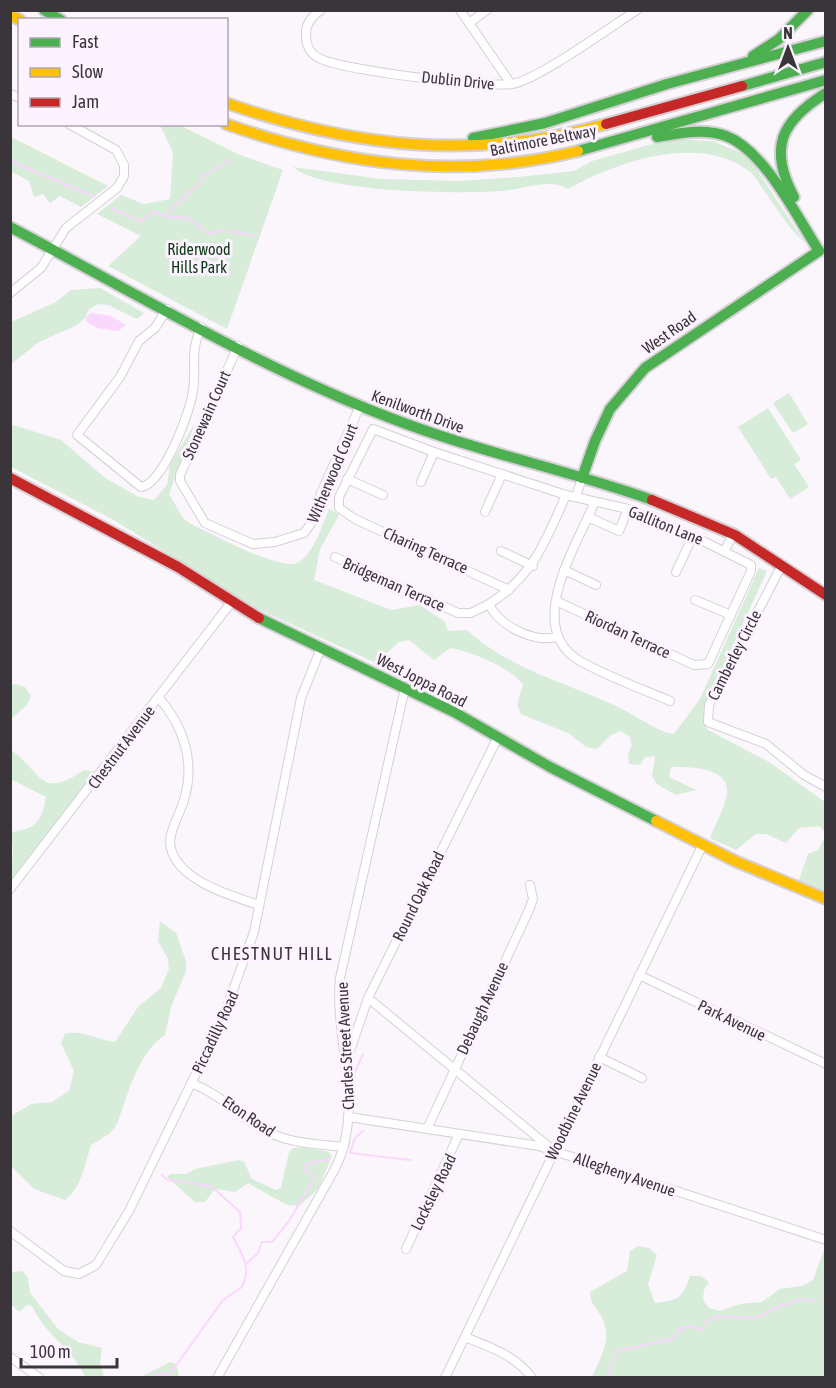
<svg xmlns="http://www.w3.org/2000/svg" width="836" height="1388" font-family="'Asap Condensed',sans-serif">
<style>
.green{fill:#d7ecd9}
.water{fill:#fad8fd}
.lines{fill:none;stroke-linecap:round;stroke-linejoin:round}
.stream{stroke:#fad8fd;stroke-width:2}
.street-casing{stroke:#d5d0d6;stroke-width:10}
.fast-casing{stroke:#d5d0d6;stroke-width:14}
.slow-casing{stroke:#d5d0d6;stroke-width:14}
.jam-casing{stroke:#d5d0d6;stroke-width:14}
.street{stroke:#fefeff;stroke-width:8}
.fast{stroke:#4caf50;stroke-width:10}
.slow{stroke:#ffc107;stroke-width:10}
.jam{stroke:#c62828;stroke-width:10}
.labels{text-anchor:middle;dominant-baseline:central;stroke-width:6;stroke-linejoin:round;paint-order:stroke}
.street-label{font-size:16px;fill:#3a353b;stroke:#fdf2ff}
.park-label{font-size:16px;fill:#0b3812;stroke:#fdf2ff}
.neighbourhood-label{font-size:18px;letter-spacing:1.5px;fill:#3a353b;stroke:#fdf2ff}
</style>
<rect width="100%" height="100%" fill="#fbf5fc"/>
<g class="green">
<path d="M160,125H179L240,155L283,170L227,329L108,266L141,236L97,214L121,195L144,204L170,199L173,152Z"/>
<path d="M10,137H11L108,186L81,207L60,196L50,203L43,194L34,197L29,181L11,171Z"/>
<path d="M670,139L713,141L748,156L805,243C788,228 776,207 763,189C759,183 754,175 749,171C698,133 616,162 568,189C548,177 523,190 501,191C460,194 322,193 293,167L381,179L458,181L518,177L574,171L592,161Z"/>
<path d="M100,288L144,313L137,319L108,305L98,304L89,309L85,318L77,325L39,342L11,364V322L56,302L71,290Z"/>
<path d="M789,393L808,424L793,433L773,403Z"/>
<path d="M768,408L801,460L794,464L809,487L790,499L776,477L771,479L738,427Z"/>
<path d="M195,423L169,494L183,518L191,524C211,533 282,573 299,562C315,551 322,526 329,509L339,515L320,549L314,580L391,610L420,605L445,622L448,631L467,630C509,669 565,682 616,706C631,713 660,733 674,734L700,699L759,568L767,571L707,702L703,722L708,730L769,762L825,802V832L819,826L799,828L786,843L766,834H756L736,850L710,838C715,824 725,808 727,794C730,766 688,767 671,767L669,777L696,790L676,795L657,784L652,776L655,756L645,757L640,765L629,764L628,754L632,745L629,736L620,731L611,735L597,749L586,747L570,734L521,714L517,704L523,685C512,668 470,651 450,648L434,660L409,640L399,642L376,663L256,608L112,519L11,467L10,424L61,440L105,478L139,497L154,500L167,485L170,465Z"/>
<path d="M15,684L25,687L31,696L26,706L11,719V686Z"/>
<path d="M11,750C43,774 40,800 84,770L97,772L11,885L13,849L11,832C36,829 42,821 46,797L11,779Z"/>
<path d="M825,837V893L798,883L808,854L818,850Z"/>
<path d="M160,921L176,933L186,961V971L171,1007L165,1035C137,1053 128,1096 116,1126L109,1134L91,1145C85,1164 82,1187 65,1200L34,1189L11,1166V1116L31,1104L52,1102L69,1091L74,1071L61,1043L65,1034C80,1029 99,1040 115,1042L138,1007L161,988L169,969L168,959L158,941Z"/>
<path d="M303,1147L329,1152L332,1156L318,1189L299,1206L287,1205L248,1183L235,1192L215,1189L205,1202H195L167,1177L170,1174H186L195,1169L239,1160L244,1162L252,1179L276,1190L281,1188L289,1152L293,1148Z"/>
<path d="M638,1246L649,1248L657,1255L648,1284L655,1303C679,1300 682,1299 690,1276H701L709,1282L704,1290L703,1300L709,1308L720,1311L740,1304L762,1302L780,1289L802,1286L813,1280L825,1247V1377H592C600,1358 613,1339 602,1318C597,1307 590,1305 590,1292L627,1271L630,1251Z"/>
<path d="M22,1271L28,1278L30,1293L58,1329L78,1342L102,1348L100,1363L104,1377H85C74,1350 46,1336 32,1306L27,1305L19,1312L11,1304V1272Z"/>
<path d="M170,1362L176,1364L179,1377H141Z"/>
</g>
<path class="water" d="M91,313L111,316L126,325L118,331L97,328L87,322L86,317Z"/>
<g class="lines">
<g class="stream">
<path d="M10,161L95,197"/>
<path d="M113,209L141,221L152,212L168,217L188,218L207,233L224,231"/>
<path d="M165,216L200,182L204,175L230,160"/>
<path d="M230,231L256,236"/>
<path d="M355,1106V1072L363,1054"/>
<path d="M363,1131L355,1138L350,1153L410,1160"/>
<path d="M247,1263L258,1253L262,1242H272L289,1221L314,1179L313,1175L303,1169L306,1164L330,1159"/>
<path d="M153,1378L157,1374H168L175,1367L223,1300L242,1287C252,1267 242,1254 233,1237L241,1228L240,1212L211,1186L167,1180L162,1175"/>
<path d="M607,1378L616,1351L668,1340L675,1337L679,1329L690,1326L700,1330L709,1320L720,1316L755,1318L783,1305L803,1299L817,1301"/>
</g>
<defs>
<g id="street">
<path d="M321,10C312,16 305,25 306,36C306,45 310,54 319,58C340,70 487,88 512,84C536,81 612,26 637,10"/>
<path d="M460,10L511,84"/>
<path d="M469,23L487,10"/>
<path d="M10,94L20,98"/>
<path d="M10,293L41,268L66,228L117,188L124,176V165L116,150L69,124"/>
<path d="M167,309L155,328L139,341L120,377L77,435L141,487C163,484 190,413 193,391C197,364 189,356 201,327"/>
<path d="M238,346L180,475V481L205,523L253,544L275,542L304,533L315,518L321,493L360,406"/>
<path d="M347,479L383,495"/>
<path d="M421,482L434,452"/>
<path d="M576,497L582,478"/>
<path d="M592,502L593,506C575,548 524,629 580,661C608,677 640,688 670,701"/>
<path d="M485,512L502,474"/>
<path d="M588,517L619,531L628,509"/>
<path d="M725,550L733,534"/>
<path d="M501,551L533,566"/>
<path d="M335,557L458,613H471L489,604C499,626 534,643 557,637"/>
<path d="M782,565L709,705L708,722L766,744L804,775L826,787"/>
<path d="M564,570L596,585"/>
<path d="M676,572L693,536"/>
<path d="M509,590L355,519L339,508V497L373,429L434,452L566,495L628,509L693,536L751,565V571L708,664L694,665L556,601"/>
<path d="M695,600L731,615"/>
<path d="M489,604C533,576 546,541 566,495"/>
<path d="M158,697C185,727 196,765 183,803C179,815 170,830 170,842C172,879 231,896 259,905"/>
<path d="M10,889L230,604"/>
<path d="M639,975L826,1064"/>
<path d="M368,998L548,1146"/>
<path d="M345,1057L350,1051L368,998L498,737"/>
<path d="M599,1057L642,1078"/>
<path d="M191,1083C225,1096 238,1117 266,1131C291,1144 318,1144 344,1147"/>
<path d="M349,1117L539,1146L826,1240"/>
<path d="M427,1129L529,910L533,899L530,885"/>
<path d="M10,1231L64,1271L79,1274L96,1265L129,1211L223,1018L254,932L301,698L321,648"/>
<path d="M406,1249L459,1134"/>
<path d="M465,1337C490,1347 515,1355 532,1378"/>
<path d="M10,1357L40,1378"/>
<path d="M217,1378L336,1167C365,1107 334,1041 340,978L405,688"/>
<path d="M445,1378L703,844"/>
</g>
<g id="fast">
<path d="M44,10L61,20"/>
<path d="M753,56L779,39L808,10"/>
<path d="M742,86L826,62"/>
<path d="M657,137C679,133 705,128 726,136C765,151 797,217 819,251"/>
<path d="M473,138L545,123L667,84L826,41"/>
<path d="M578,151L826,80"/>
<path d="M794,197C768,148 781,121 826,93"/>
<path d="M10,227C134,292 256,366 388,417C474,451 565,469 652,500"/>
<path d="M582,478L595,441L610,409L645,368L819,251"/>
<path d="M259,618L454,712L550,767L656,821"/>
</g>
<g id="slow">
<path d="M10,15L20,20"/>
<path d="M226,103C354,148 474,161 606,124"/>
<path d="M226,124C342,165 458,181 578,151"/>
<path d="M656,821L735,861L826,899"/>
</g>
<g id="jam">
<path d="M606,124L742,86"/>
<path d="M10,478L178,567L259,618"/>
<path d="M652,500L735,535L826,595"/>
</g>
</defs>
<use href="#street" class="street-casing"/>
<use href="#fast" class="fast-casing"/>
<use href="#slow" class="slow-casing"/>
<use href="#jam" class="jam-casing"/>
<use href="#street" class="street"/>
<use href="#fast" class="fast"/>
<use href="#slow" class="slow"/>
<use href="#jam" class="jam"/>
</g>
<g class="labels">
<g class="street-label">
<text transform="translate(458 80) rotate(6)">Dublin Drive</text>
<text transform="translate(543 140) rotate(-11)">Baltimore Beltway</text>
<text transform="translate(669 332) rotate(-35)">West Road</text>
<text transform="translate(418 411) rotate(20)">Kenilworth Drive</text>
<text transform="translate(206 415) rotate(-66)">Stonewain Court</text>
<text transform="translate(332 473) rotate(-67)">Witherwood Court</text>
<text transform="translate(666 525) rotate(22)">Galliton Lane</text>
<text transform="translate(426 550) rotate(24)">Charing Terrace</text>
<text transform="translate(394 584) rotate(24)">Bridgeman Terrace</text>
<text transform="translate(628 634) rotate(25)">Riordan Terrace</text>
<text transform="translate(734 655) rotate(-63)">Camberley Circle</text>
<text transform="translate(422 680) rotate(27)">West Joppa Road</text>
<text transform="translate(121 747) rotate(-53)">Chestnut Avenue</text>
<text transform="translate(418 896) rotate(-64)">Round Oak Road</text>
<text transform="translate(482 1008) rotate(-65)">Debaugh Avenue</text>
<text transform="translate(732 1020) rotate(26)">Park Avenue</text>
<text transform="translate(215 1032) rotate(-65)">Piccadilly Road</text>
<text transform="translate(345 1046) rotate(-93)">Charles Street Avenue</text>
<text transform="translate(573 1111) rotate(-64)">Woodbine Avenue</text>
<text transform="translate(249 1116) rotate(34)">Eton Road</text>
<text transform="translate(625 1174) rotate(19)">Allegheny Avenue</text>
<text transform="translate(433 1192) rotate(-64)">Locksley Road</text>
</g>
<g class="park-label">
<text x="199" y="249">Riderwood<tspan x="199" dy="18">Hills Park</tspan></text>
</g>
<g class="neighbourhood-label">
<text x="272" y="953">CHESTNUT HILL</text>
</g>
</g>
<rect width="836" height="1388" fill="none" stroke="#3a353b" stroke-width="24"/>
<rect x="18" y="18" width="210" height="108" fill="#fdf2ff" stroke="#afa6b1" stroke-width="1.5"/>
<rect x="30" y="38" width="30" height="9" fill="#4caf50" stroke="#afa6b1" stroke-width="1.5"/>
<text x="72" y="48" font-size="18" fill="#3a353b">Fast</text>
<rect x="30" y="68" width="30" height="9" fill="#ffc107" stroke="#afa6b1" stroke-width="1.5"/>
<text x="72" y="78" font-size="18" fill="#3a353b">Slow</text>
<rect x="30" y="98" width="30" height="9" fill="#c62828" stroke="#afa6b1" stroke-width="1.5"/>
<text x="72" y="108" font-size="18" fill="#3a353b">Jam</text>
<g transform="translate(788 48)" stroke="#fdf2ff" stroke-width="4.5" paint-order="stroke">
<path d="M0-4.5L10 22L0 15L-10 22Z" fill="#3a353b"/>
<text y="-9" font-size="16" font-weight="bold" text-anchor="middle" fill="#3a353b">N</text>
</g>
<path d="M21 1358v9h96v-9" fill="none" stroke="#3a353b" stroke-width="3"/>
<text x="30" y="1358" font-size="18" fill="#3a353b" stroke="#fdf2ff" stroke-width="4.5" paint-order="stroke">100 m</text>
</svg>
